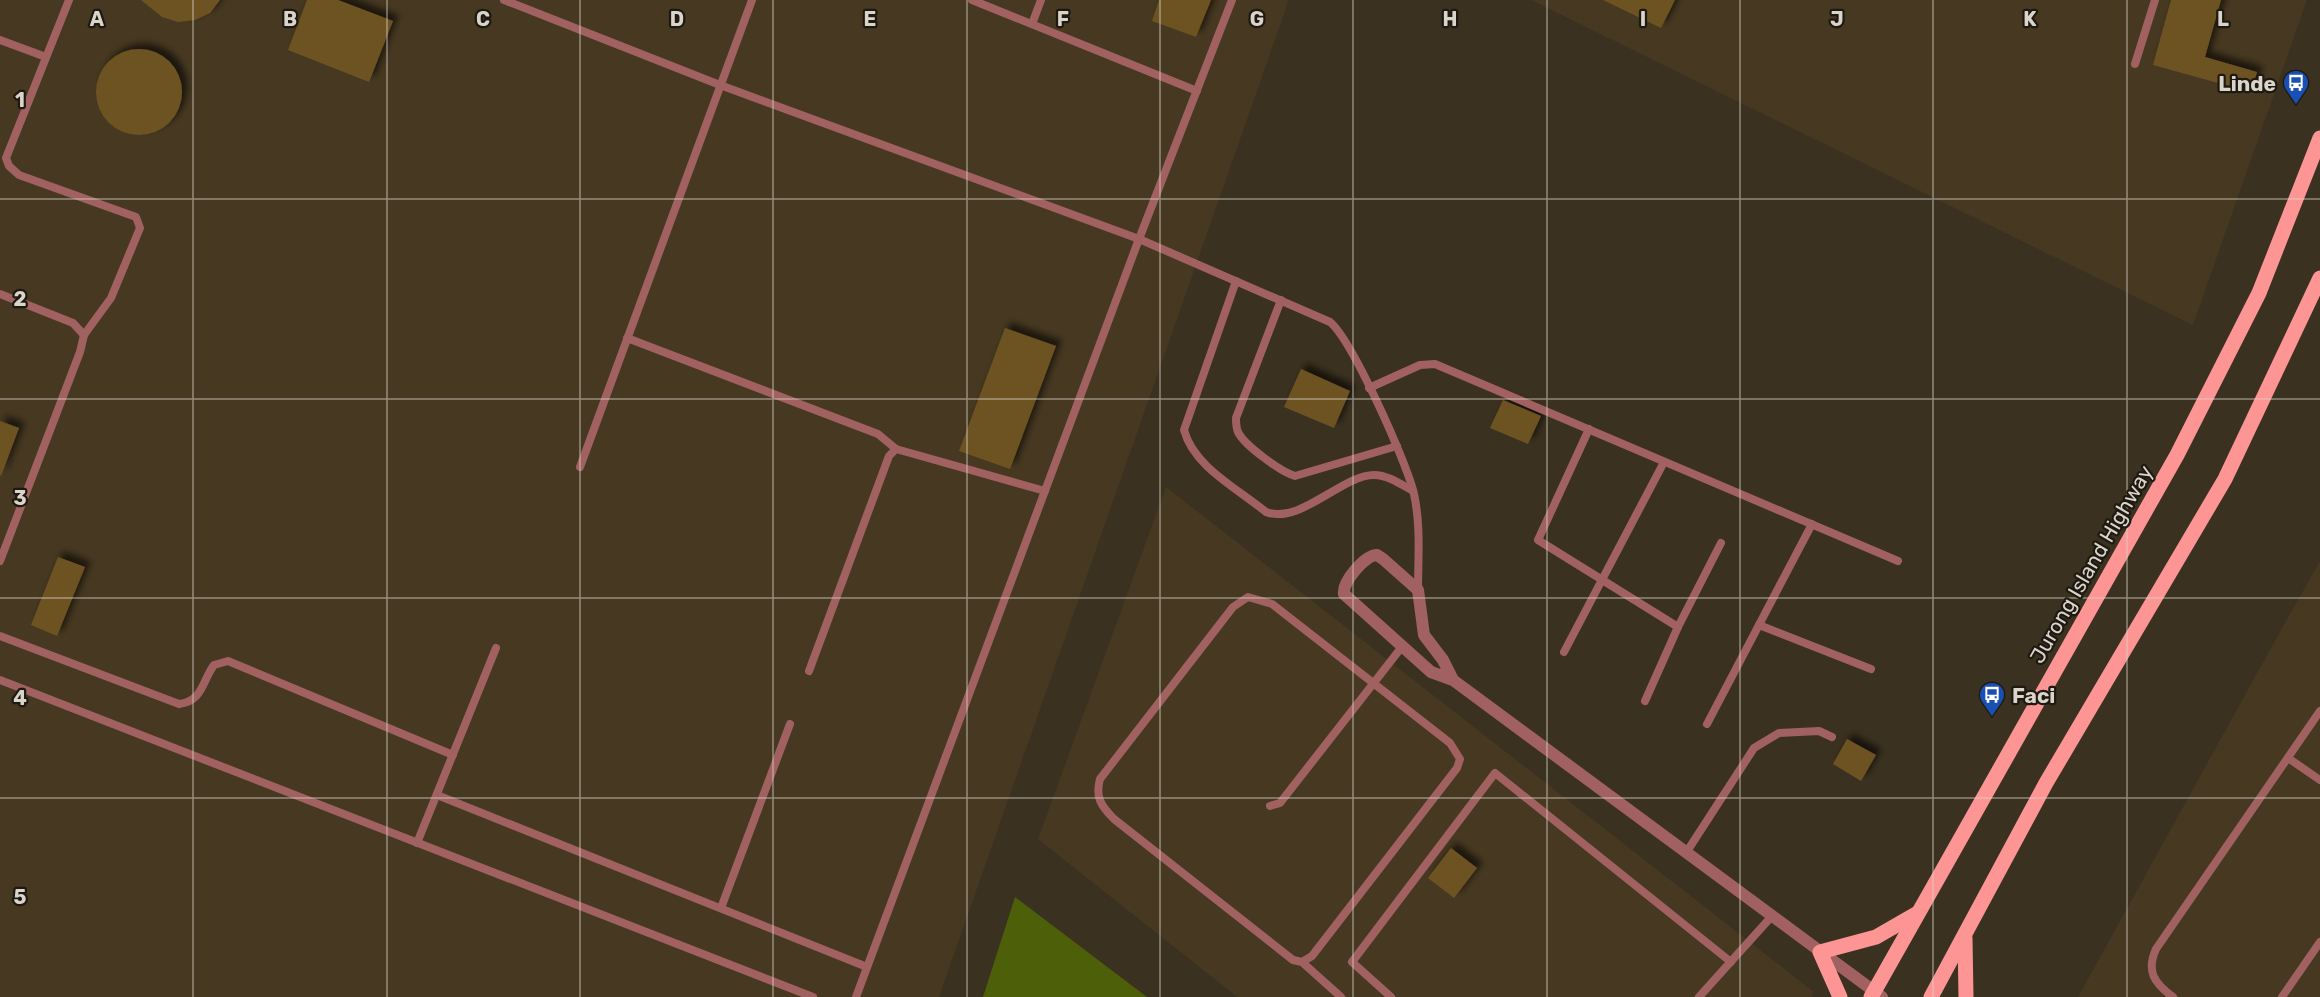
<svg xmlns="http://www.w3.org/2000/svg" width="2320" height="997" font-family="Rubik,sans-serif">
<style>
.built{fill:#463821}
.green{fill:#4d5f09}
.building{fill:#6d5322;filter:url(#shadow)}
.lines{fill:none;stroke-linecap:round;stroke-linejoin:round}
.service{stroke:#a06160;stroke-width:8}
.tertiary{stroke:#a06160;stroke-width:12}
.primary{stroke:#fd9594;stroke-width:15}
.grid{fill:none;stroke:#dad4ca;stroke-width:1.5;stroke-opacity:0.55}
.labels{text-anchor:middle;dominant-baseline:central;stroke-width:4.5;stroke-linejoin:round;paint-order:stroke}
.poi-label{font-size:21px;font-weight:bold;fill:#dad4ca;stroke:#1e1a12;text-anchor:end}
.street-label{font-size:21px;fill:#dad4ca;stroke:#1e1a12}
.grid-label{font-size:20px;text-anchor:middle;font-weight:bold;fill:#dad4ca;stroke:#1e1a12;stroke-width:4.5;stroke-linejoin:round;paint-order:stroke}
</style>
<defs>
<filter id="shadow"><feDropShadow dx="5.5" dy="-5.5" stdDeviation="3" flood-color="#0009"/></filter>
</defs>
<rect width="100%" height="100%" fill="#3b3120"/>
<g class="built">
<path d="M0,0H1289L939,997H0Z"/>
<path d="M1531,0H2307L2193,325Z"/>
<path d="M1166,487L1814,992L1811,997H1237L1038,839Z"/>
<path d="M2320,561V997H2078L2282,628Z"/>
</g>
<path class="green" d="M1015,897L1147,997H983Z"/>
<g class="building">
<path d="M141,0H220L210,13L195,20L178,22L162,17Z"/>
<path d="M307,0H338L393,21L369,82L288,50Z"/>
<path d="M1159,0H1211L1196,37L1152,21Z"/>
<path d="M1603,0H1675L1661,28Z"/>
<path d="M2171,0H2221L2205,57L2257,72L2251,92L2153,65Z"/>
<circle cx="139" cy="92" r="43"/>
<path d="M1005,328L1056,346L1010,469L959,451Z"/>
<path d="M1301,369L1350,391L1334,428L1284,407Z"/>
<path d="M1503,400L1541,416L1528,444L1490,428Z"/>
<path d="M0,421L19,428L1,476L0,475Z"/>
<path d="M58,557L85,567L57,636L31,625Z"/>
<path d="M1847,739L1876,755L1861,781L1833,764Z"/>
<path d="M1451,848L1477,868L1454,898L1428,878Z"/>
</g>
<g class="lines">
<g class="service">
<path d="M504,0L720,85L1139,239L1330,322C1352,340 1407,463 1414,494C1421,526 1418,559 1418,590"/>
<path d="M972,0L1197,91"/>
<path d="M1032,24L1041,0"/>
<path d="M0,40L46,57"/>
<path d="M2135,64L2155,0"/>
<path d="M1236,281L1184,430C1194,467 1237,488 1266,512C1300,525 1342,475 1374,475C1388,475 1402,485 1413,491"/>
<path d="M0,294L73,323L84,335"/>
<path d="M1281,300L1236,418C1236,423 1236,428 1238,432C1244,445 1281,472 1295,476L1397,446"/>
<path d="M627,338L878,434L896,449"/>
<path d="M1369,388L1420,365L1435,364L1898,561"/>
<path d="M1589,429L1538,540L1678,627"/>
<path d="M580,467L752,0"/>
<path d="M0,561L80,352L84,335L111,298L140,228L136,217L19,175L9,166L6,158L69,0"/>
<path d="M1759,625L1871,669"/>
<path d="M0,636L179,704C203,701 202,681 214,665L228,661L453,755"/>
<path d="M1564,652L1664,462"/>
<path d="M809,671L889,456L896,449L1045,491"/>
<path d="M0,680L813,997"/>
<path d="M1645,701L1678,627L1721,543"/>
<path d="M1707,724L1812,524"/>
<path d="M2288,758L2320,780"/>
<path d="M437,795L867,967"/>
<path d="M1270,806L1280,803L1401,648"/>
<path d="M417,843L496,648"/>
<path d="M1686,853L1754,748L1779,733L1819,731L1832,737"/>
<path d="M721,908L790,724"/>
<path d="M1302,962L1312,956L1457,768L1460,759L1450,743L1272,604L1248,597L1233,607L1100,779C1095,797 1101,806 1114,819L1293,960L1302,962L1341,997"/>
<path d="M856,997L1139,239L1232,0"/>
<path d="M1391,997L1352,962L1495,773L1731,962"/>
<path d="M1699,997L1772,916"/>
<path d="M2173,997C2154,983 2146,971 2156,949L2320,711"/>
<path d="M2282,997L2320,942"/>
</g>
<path class="tertiary" d="M1453,680L1443,660L1424,635L1418,590L1383,559L1377,555C1365,555 1342,582 1344,594L1431,672L1453,680L1882,997"/>
<g class="primary">
<path d="M1965,938L1966,997"/>
<path d="M1840,997L1820,952L1876,937L1916,914"/>
<path d="M1871,997L2177,455L2259,293L2320,138"/>
<path d="M1931,997L2046,783L2225,479L2320,278"/>
</g>
</g>
<path class="grid" d="M193,0V997M387,0V997M580,0V997M773,0V997M967,0V997M1160,0V997M1353,0V997M1547,0V997M1740,0V997M1933,0V997M2127,0V997M0,199H2320M0,399H2320M0,598H2320M0,798H2320"/>
<defs>
<symbol id="bus-pin" viewBox="-11 -11 22 30"><path d="M0 17L-7.5 6A9.5 9.5 0 1 1 7.5 6Z" fill="#1a4fb4" stroke="#1e1a12"/><path d="M-5-6H5V4H4V6H2V4H-2V6H-4V4H-5ZM-3.5-4V0h7V-4ZM-3.5 1.2v1.5H-2V1.2ZM2 1.2v1.5H3.5V1.2Z" fill="#fff"/></symbol>
</defs>
<g fill-rule="evenodd">
<use href="#bus-pin" x="2281" y="68" width="30" height="40"/>
<use href="#bus-pin" x="1977" y="680" width="30" height="40"/>
</g>
<g class="labels">
<g class="poi-label">
<text x="2276" y="83">Linde</text>
<text x="2012" y="695" text-anchor="start">Faci</text>
</g>
<g class="street-label">
<text transform="translate(2091 564) rotate(-60)">Jurong Island Highway</text>
</g>
</g>
<g class="grid-label">
<text x="97" y="26">A</text>
<text x="290" y="26">B</text>
<text x="483" y="26">C</text>
<text x="677" y="26">D</text>
<text x="870" y="26">E</text>
<text x="1063" y="26">F</text>
<text x="1257" y="26">G</text>
<text x="1450" y="26">H</text>
<text x="1643" y="26">I</text>
<text x="1837" y="26">J</text>
<text x="2030" y="26">K</text>
<text x="2223" y="26">L</text>
<text x="20" y="107">1</text>
<text x="20" y="306">2</text>
<text x="20" y="505">3</text>
<text x="20" y="705">4</text>
<text x="20" y="904">5</text>
</g>
</svg>
